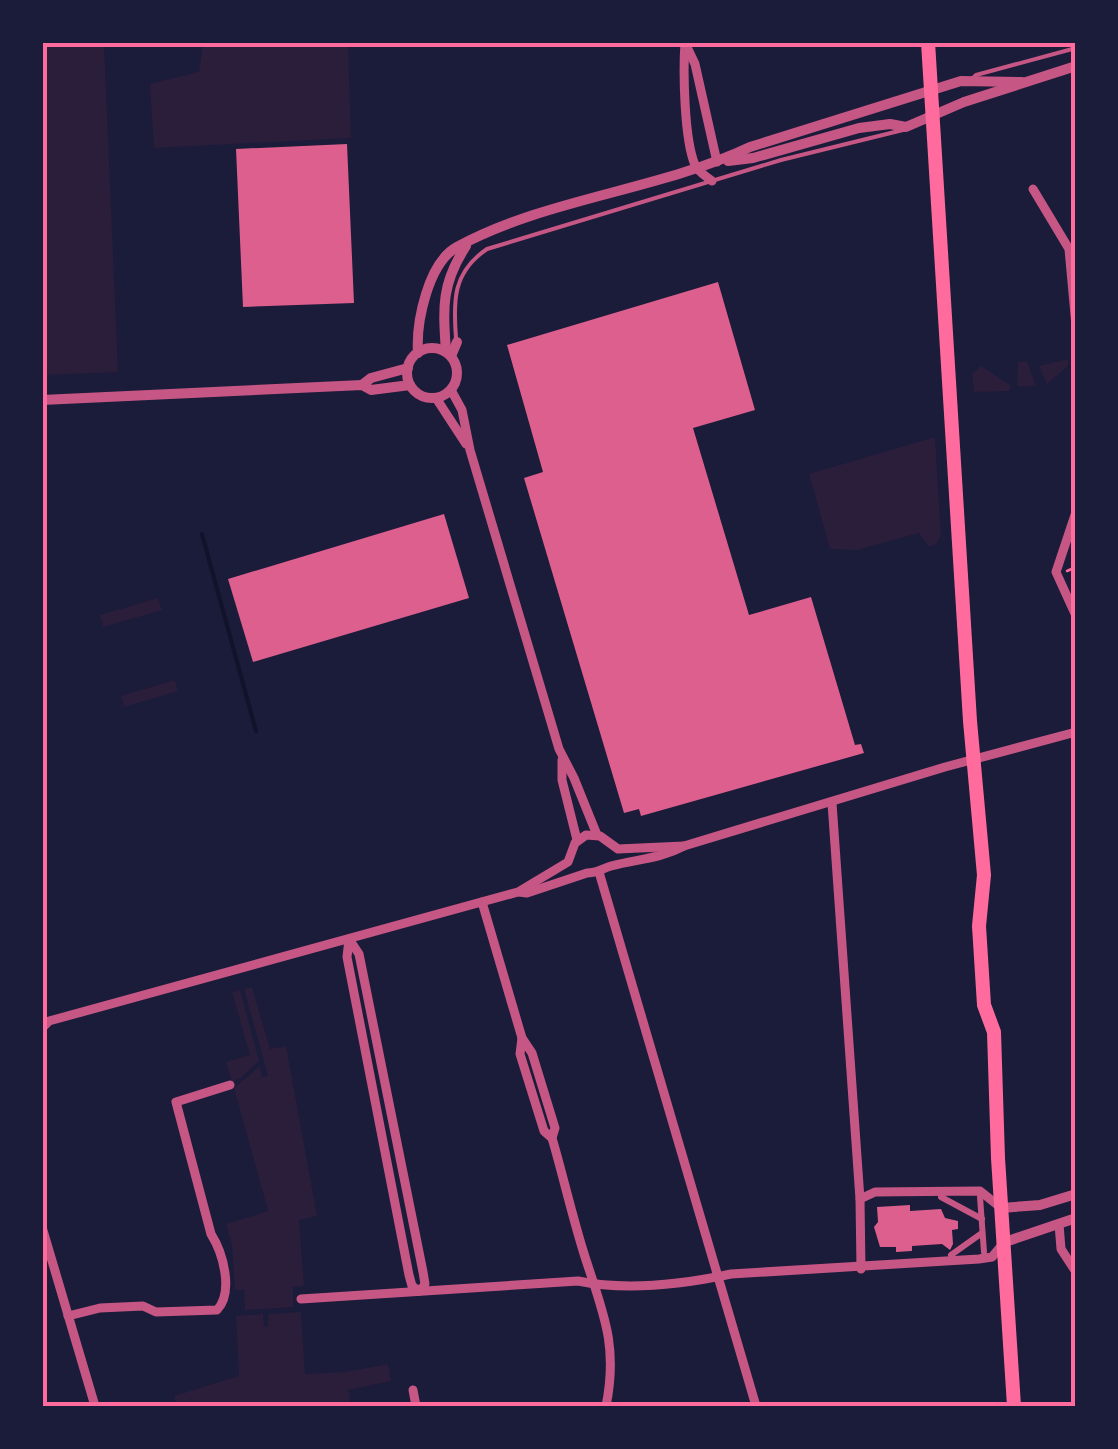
<svg xmlns="http://www.w3.org/2000/svg" width="1118" height="1449" font-family="'Fira Sans',sans-serif">
<style>
.green{fill:#2a1e3b}
.lines{fill:none;stroke-linecap:round;stroke-linejoin:round}
.stream{stroke:#12122b;stroke-width:4}
.building{fill:#dd5f8e}
.path{stroke:#ff6b9d;stroke-width:2.5}
.service{stroke:#c65784;stroke-width:4}
.pedestrian{stroke:#c65784;stroke-width:6}
.minor{stroke:#c65784;stroke-width:9}
.tertiary{stroke:#c65784;stroke-width:10}
.primary{stroke:#ff6b9d;stroke-width:14}
.neatline{fill:none;stroke:#ff6b9d;stroke-width:4}
</style>
<rect width="100%" height="100%" fill="#1b1b3a"/>
<g class="green">
<path d="M42,43H104L118,372L43,375Z"/>
<path d="M203,43H348L351,138L154,148L150,84L199,72Z"/>
<path d="M1068,359V366L1047,384L1039,366Z"/>
<path d="M1018,362H1027L1036,386H1017Z"/>
<path d="M981,366L1011,386L1009,391L974,392L972,374Z"/>
<path d="M935,437L941,535L936,544L929,547L919,533L857,550L830,549L809,474Z"/>
<path d="M158,598L162,610L103,627L100,615Z"/>
<path d="M175,680L178,691L124,707L121,696Z"/>
<path d="M252,987L270,1049L286,1046L317,1216L299,1220L304,1286L293,1287V1307L245,1310L244,1290H235L232,1245L226,1224L268,1211L234,1088L260,1066L262,1077L268,1076L244,989Z"/>
<path d="M240,990L259,1061L241,1078L232,1082L226,1062L250,1055L232,992Z"/>
<path d="M301,1312L305,1374L345,1372L388,1364L391,1381L348,1390L351,1406H177L174,1396L239,1376L236,1316L263,1314L264,1326L267,1327L269,1314Z"/>
</g>
<g class="lines">
<path class="stream" d="M202,534L256,731"/>
</g>
<g class="building">
<path d="M347,144L354,303L243,307L236,149Z"/>
<path d="M718,282L755,410L693,428L749,615L811,597L855,745L861,744L864,753L641,816L639,809L624,813L524,478L543,472L507,345Z"/>
<path d="M444,514L469,598L253,662L228,579Z"/>
<path d="M910,1205V1211L941,1209L945,1218L958,1221V1229L952,1230L953,1244L950,1250L942,1244L912,1246V1251L896,1252V1247H880L874,1227L878,1222L877,1207Z"/>
</g>
<g class="lines">
<path class="path" d="M1067,571L1076,567"/>
<g class="service">
<path d="M972,79L976,75L1076,48"/>
<path d="M456,338C453,300 453,272 487,249L781,160L903,130"/>
</g>
<g class="pedestrian">
<path d="M941,1197L982,1219"/>
<path d="M980,1197L984,1252"/>
<path d="M951,1255L982,1233"/>
</g>
<g class="minor">
<path d="M685,42C683,71 684,139 695,165C698,172 706,176 712,181"/>
<path d="M686,45L695,64L717,162"/>
<path d="M1033,189L1069,249L1076,326"/>
<path d="M451,390L462,410L470,450L559,749L574,778L597,835"/>
<path d="M436,398L466,444"/>
<path d="M1076,512L1056,572L1076,616"/>
<path d="M562,760V780L577,840"/>
<path d="M832,803L860,1199L861,1269"/>
<path d="M599,872L756,1406"/>
<path d="M519,892L527,893L587,873C597,873 601,869 611,866C637,859 660,859 684,846L945,767L1076,732"/>
<path d="M482,902L522,1038L532,1053L555,1128L552,1138C564,1179 573,1220 586,1260C604,1315 618,1347 606,1406"/>
<path d="M349,939L359,954L423,1272L425,1284L420,1291"/>
<path d="M349,939L347,957L409,1275L412,1286L419,1291"/>
<path d="M42,1028L49,1021L518,892L568,862L575,843L586,835L600,836L618,849L684,846"/>
<path d="M522,1038L520,1054L544,1131L552,1138"/>
<path d="M860,1199L875,1192L980,1191L1000,1207"/>
<path d="M1059,1224L1061,1249L1076,1272"/>
<path d="M42,1227L95,1406"/>
<path d="M301,1299L578,1281C626,1291 684,1284 731,1274L979,1259L992,1257L1003,1244"/>
<path d="M68,1316L100,1308L143,1306L156,1312L217,1310C234,1292 223,1253 211,1234L176,1102L230,1085"/>
<path d="M413,1390L416,1406"/>
</g>
<g class="tertiary">
<path d="M728,161L753,158L859,128L890,124L906,127L964,102L1076,66"/>
<circle cx="432" cy="373" r="25"/>
<path d="M446,352C443,308 441,284 466,246"/>
<path d="M418,353C416,322 428,263 457,247C547,198 657,191 750,147L961,81L1022,82"/>
<path d="M451,356L457,342"/>
<path d="M362,385L371,378L408,368"/>
<path d="M42,400L362,385L371,390L410,385"/>
<path d="M1001,1208L1040,1205L1076,1194"/>
<path d="M1005,1242L1076,1218"/>
</g>
<path class="primary" d="M928,42L970,721L984,875L979,926L984,1005L994,1032L998,1158L1014,1406"/>
</g>
<rect width="1118" height="1449" fill="none" stroke="#1b1b3a" stroke-width="90"/>
<rect x="45" y="45" width="1028" height="1359" class="neatline"/>
</svg>
